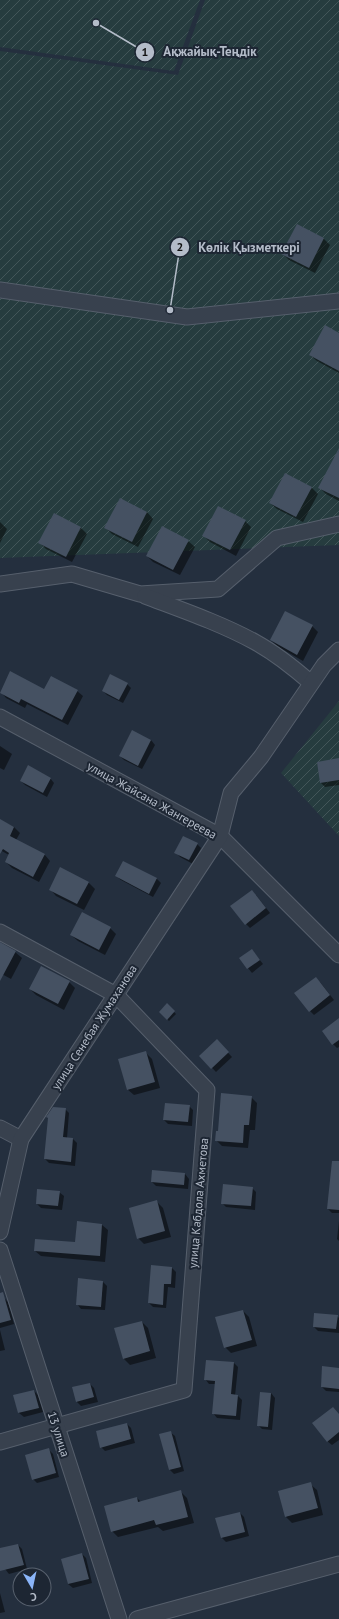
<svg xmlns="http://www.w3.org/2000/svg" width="339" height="1619" font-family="'PT Sans',sans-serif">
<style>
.garden{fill:url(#garden-furrows)}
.shadow{fill:#0007}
.building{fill:#455162}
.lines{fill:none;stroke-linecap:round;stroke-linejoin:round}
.street-casing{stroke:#565f6c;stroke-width:17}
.street{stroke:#38414e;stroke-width:15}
.labels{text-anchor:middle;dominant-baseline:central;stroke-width:4;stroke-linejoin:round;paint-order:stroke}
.street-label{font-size:12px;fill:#b4bcc9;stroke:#1d2633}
.leader{fill:none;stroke:#b4bcc9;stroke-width:1.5}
.callout-dot{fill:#b4bcc9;stroke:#1d2633;stroke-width:1.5}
.mark-label{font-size:12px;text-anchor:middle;font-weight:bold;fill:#111}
.callout-label{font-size:13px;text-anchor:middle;font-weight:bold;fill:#b4bcc9;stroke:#1d2633;stroke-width:4;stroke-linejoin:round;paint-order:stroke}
</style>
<defs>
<pattern id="garden-furrows" width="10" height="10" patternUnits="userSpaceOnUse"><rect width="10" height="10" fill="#263c3f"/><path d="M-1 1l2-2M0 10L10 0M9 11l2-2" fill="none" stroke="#435659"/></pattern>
</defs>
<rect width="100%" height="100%" fill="#242f3e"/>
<g class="garden">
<path d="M0,0H200L174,71L0,47Z"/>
<path d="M205,0H339V545L0,558V51L178,75Z"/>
<path d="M339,701V836L281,773Z"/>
</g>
<g class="shadow">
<path d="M297,225L324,239L330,245L315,273L289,260L282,253Z"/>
<path d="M339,334V373L317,361L310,355Z"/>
<path d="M339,461V501L326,494L320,488Z"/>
<path d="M312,488L318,494L303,522L277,509L270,503Z"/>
<path d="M147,512L153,519L138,547L112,534L105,527Z"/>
<path d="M55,514L81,528L87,534L72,562L46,549L40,543Z"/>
<path d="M245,521L251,527L236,556L210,542L204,536Z"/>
<path d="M0,522L7,529L0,543Z"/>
<path d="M188,541L195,547L180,575L153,562L147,556Z"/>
<path d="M312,626L318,632L303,661L277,646L271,640Z"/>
<path d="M127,684L131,688L123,703L107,695L103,691Z"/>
<path d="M44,690L77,691L83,696L68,725L27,704L25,708L6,698L1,692Z"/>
<path d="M151,740L155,745L142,769L124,760L120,756Z"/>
<path d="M0,746L12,754L4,770L0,768Z"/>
<path d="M339,760V785L325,787L321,783L318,763Z"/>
<path d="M50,778L54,783L47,797L25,785L21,781Z"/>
<path d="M0,820L14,827L20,833L16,840L45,855L50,861L39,882L12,868L6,862L9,855L0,850Z"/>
<path d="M197,844L201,848L193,864L180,857L176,852Z"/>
<path d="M116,876L157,879L161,883L153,897L121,880Z"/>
<path d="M88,882L95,889L84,910L56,896L50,889Z"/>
<path d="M256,895L270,913L250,928L246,924Z"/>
<path d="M110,928L116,934L105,955L78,941L71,935Z"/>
<path d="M0,943L15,952L22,958L11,979L0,973Z"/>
<path d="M252,950L263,964L252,973L248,968Z"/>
<path d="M69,982L75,988L64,1010L36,995L30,989Z"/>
<path d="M320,982L334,1000L314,1015L310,1011Z"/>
<path d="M167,1005L176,1014L169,1021L160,1012Z"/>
<path d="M339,1019V1047L337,1048L333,1044Z"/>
<path d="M217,1041L232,1057L216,1072L201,1056Z"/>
<path d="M146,1053L152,1059L160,1088L134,1095L127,1089Z"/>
<path d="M251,1097L257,1103L255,1130H250L248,1148L222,1146L216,1140Z"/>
<path d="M189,1106L193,1110L192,1126L168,1124L164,1120Z"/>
<path d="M65,1109L69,1113L67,1138L73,1139L77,1143L75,1166L49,1163L45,1159L49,1119L47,1117Z"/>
<path d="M339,1169V1213H332L328,1209Z"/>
<path d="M185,1174L189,1179L188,1189L156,1186L152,1182Z"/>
<path d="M252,1188L256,1192L255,1210L226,1207L222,1203Z"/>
<path d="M59,1192L64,1196L62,1210L41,1208L37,1204Z"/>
<path d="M156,1201L163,1208L171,1237L144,1244L138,1238Z"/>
<path d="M339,1221V1241L337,1239Z"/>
<path d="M77,1222L102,1225L108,1230L105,1262L41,1256L35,1251L76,1243Z"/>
<path d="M172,1268L176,1272L175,1288L168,1287L166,1308L153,1307L149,1303Z"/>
<path d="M103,1282L107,1286L105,1310L81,1309L77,1304Z"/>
<path d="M4,1298L8,1302L14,1324L0,1328V1299Z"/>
<path d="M243,1311L249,1317L257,1346L231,1353L225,1347Z"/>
<path d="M337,1316L339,1318V1333L318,1331L314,1327Z"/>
<path d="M142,1322L148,1328L156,1358L130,1365L123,1358Z"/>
<path d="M0,1330L5,1350L0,1351Z"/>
<path d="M234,1363L238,1367L235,1396H238L242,1400L240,1420L217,1418L213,1413L216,1384H209L205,1379Z"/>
<path d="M339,1369V1392L326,1391L322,1387Z"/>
<path d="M90,1384L94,1388L98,1402L81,1406L77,1402L73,1388Z"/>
<path d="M34,1391L38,1395L43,1412L24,1417L19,1413L15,1396Z"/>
<path d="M271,1393L275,1398L272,1430L262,1429L258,1425Z"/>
<path d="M339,1414V1440L332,1445L327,1441Z"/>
<path d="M127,1424L131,1428L135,1443L105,1451L101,1447Z"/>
<path d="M170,1432L175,1436L184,1471L174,1474L170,1470Z"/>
<path d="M48,1449L53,1454L59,1477L37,1483L33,1479Z"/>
<path d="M310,1484L317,1490L323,1515L292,1523L286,1517Z"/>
<path d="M181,1492L187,1498L194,1523L163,1531L158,1527L118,1537L112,1531L137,1498L141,1502Z"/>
<path d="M240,1513L244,1517L249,1536L226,1542L222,1538L217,1519Z"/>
<path d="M18,1545L22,1549L27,1569L9,1574L5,1569L0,1549Z"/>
<path d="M82,1554L86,1558L92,1583L73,1588L68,1584Z"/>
<path d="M0,1593L5,1612L0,1613Z"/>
</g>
<g class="building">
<path d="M297,224L324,238L309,268L281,254Z"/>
<path d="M325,325L339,333V371L309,355Z"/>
<path d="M339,448V498L318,488Z"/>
<path d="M285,473L312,487L296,517L269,503Z"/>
<path d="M120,498L147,512L132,542L104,528Z"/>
<path d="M218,506L246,520L230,550L202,536Z"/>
<path d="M54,513L81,527L66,557L38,543Z"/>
<path d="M162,526L189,540L173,570L146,556Z"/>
<path d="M285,611L313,625L297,655L270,640Z"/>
<path d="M10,671L44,689L51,676L78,690L62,720L21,699L19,703L0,693Z"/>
<path d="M110,674L128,683L119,700L102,691Z"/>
<path d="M132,730L151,740L138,766L119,756Z"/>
<path d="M339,758V780L320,783L317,762Z"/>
<path d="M28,765L51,778L43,793L20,781Z"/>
<path d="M0,819L14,827L10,836L45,854L33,877L5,862L9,853L3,849L0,854Z"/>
<path d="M183,836L198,843L189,860L174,853Z"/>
<path d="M123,861L157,878L149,894L115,876Z"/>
<path d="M60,867L89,882L77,904L49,890Z"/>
<path d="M252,890L266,908L245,925L230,906Z"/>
<path d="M82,912L111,927L99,950L70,935Z"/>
<path d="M0,942L16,951L0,981Z"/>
<path d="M252,949L260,960L247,969L239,958Z"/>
<path d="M41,966L70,981L58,1004L29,989Z"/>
<path d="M316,977L330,995L309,1012L294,993Z"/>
<path d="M167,1003L175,1011L167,1020L159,1012Z"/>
<path d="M339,1018V1040L332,1045L322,1031Z"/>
<path d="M217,1039L229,1052L211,1069L199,1056Z"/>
<path d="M146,1051L155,1082L127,1090L118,1059Z"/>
<path d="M221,1093L252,1096L249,1125H244L243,1143L215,1141L216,1131H218Z"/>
<path d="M165,1103L190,1105L188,1122L163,1120Z"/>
<path d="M53,1107L66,1108L63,1137L73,1138L71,1162L44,1159L48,1118L46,1117Z"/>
<path d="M332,1161H339V1210L327,1209Z"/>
<path d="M152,1170L185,1173L184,1185L151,1182Z"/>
<path d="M223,1184L253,1187L251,1206L221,1204Z"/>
<path d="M37,1189L60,1191L58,1206L36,1204Z"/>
<path d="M157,1200L165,1231L137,1239L129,1208Z"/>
<path d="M77,1221L102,1224L100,1256L34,1251L35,1239L75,1242Z"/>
<path d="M151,1265L172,1267L171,1284H164L163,1305L148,1303Z"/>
<path d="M78,1278L103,1281L101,1307L76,1305Z"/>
<path d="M3,1292L11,1320L0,1323V1293Z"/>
<path d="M243,1310L252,1340L224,1348L215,1317Z"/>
<path d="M314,1313L338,1315L336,1329L313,1327Z"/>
<path d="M142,1321L150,1351L123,1359L114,1328Z"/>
<path d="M206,1360L234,1362L231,1394L238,1395L236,1416L212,1414L215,1381L204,1380Z"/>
<path d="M322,1366L339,1368V1389L321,1387Z"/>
<path d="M90,1383L94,1397L76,1402L72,1387Z"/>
<path d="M34,1390L39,1408L18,1413L13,1395Z"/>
<path d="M260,1392L271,1393L268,1427L257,1426Z"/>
<path d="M333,1407L339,1414V1432L327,1442L312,1423Z"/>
<path d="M127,1423L131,1439L100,1448L96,1431Z"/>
<path d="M171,1431L181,1467L169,1470L159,1434Z"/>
<path d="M49,1448L56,1473L32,1480L25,1455Z"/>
<path d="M311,1482L318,1508L285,1517L278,1491Z"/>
<path d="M181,1490L188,1517L156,1525L154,1520L111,1532L104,1506L137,1497L138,1502Z"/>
<path d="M240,1512L245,1532L221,1538L215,1518Z"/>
<path d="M18,1544L24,1565L0,1571V1548Z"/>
<path d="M82,1553L89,1579L68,1584L61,1559Z"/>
</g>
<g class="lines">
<defs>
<g id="street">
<path d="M0,290L187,317L339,301"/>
<path d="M0,584L72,574L140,594L218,589L277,538L339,524"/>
<path d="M145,596C182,610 220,623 255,642C275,653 294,668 311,683"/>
<path d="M0,717L220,836L339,955"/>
<path d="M0,932L116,995L207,1090L184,1390L0,1442"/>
<path d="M0,1128L21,1139"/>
<path d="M0,1232L21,1139L220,836L231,793L261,757L324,665L339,650"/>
<path d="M0,1250L119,1619"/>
<path d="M137,1619L339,1564"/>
</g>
</defs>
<use href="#street" class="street-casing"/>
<use href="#street" class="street"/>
</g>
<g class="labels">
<g class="street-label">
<text transform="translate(152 800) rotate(29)">улица Жайсана Жангереева</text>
<text transform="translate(94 1027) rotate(-57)">улица Сенебая Жумаханова</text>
<text transform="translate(198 1203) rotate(-85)">улица Кабдола Ахметова</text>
<text transform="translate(59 1434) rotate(72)">13 улица</text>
</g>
</g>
<path class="leader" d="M96 23L145 52M170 310L180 247"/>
<g class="callout-dot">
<circle cx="96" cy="23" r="4"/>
<circle cx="170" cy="310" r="4"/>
<circle cx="145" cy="52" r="10"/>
<circle cx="180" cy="247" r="10"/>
</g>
<g class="mark-label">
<text x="145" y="56">1</text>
<text x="180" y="251">2</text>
</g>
<g class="callout-label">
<text x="210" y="56">Ақжайық-Теңдік</text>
<text x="249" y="252">Көлік Қызметкері</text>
</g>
<g transform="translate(32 1587) rotate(171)"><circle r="19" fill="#1d2633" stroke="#59626f"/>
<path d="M0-3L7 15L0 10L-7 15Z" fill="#8ab4f8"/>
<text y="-6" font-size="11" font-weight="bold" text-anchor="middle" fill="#b4bcc9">С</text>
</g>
</svg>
